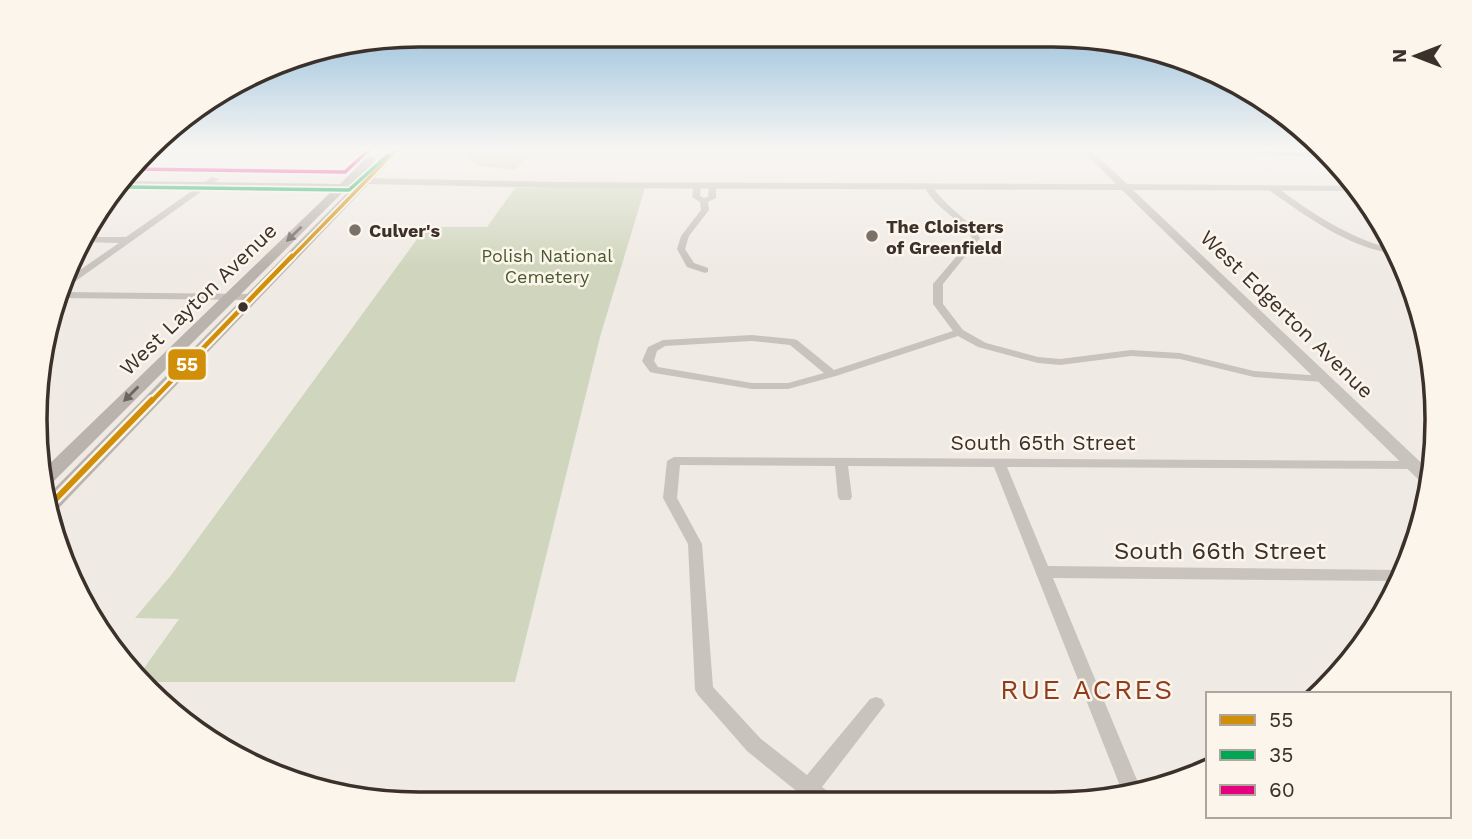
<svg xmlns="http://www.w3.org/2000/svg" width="1472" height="839" font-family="'Work Sans',sans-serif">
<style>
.green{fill:#d0d6be}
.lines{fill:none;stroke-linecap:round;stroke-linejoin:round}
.minor{fill:#c9c3bd;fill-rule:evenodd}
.tertiary{fill:#c9c3bd;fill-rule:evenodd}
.secondary{fill:#bab3ad;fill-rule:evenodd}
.bus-1-far2-casing{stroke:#fbf5ec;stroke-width:7}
.bus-1-far1-casing{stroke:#fbf5ec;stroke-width:9}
.bus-1-casing{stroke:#fbf5ec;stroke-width:11}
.bus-2-casing{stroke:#fbf5ec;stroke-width:7}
.bus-3-casing{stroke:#fbf5ec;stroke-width:7}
.bus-1-far2{stroke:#d18e08;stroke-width:3.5}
.bus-1-far1{stroke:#d18e08;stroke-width:4.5}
.bus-1{stroke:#d18e08;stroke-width:6}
.bus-2{stroke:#00a651;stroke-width:3.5}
.bus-3{stroke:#e5007d;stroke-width:3.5}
.oneway{fill:#6e645e}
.poi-dot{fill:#7a716b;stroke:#fbf5ec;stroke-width:2.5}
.bus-dot{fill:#3b302a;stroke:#fbf5ec;stroke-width:2.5}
.labels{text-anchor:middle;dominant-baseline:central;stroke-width:5;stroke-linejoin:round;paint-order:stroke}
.far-poi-label{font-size:18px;font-weight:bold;fill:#3b302a;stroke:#fbf5ec;text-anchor:start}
.far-park-label{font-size:18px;fill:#485b2c;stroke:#fbf5ec}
.street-label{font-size:21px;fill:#3b302a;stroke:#fbf5ec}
.near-street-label{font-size:24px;fill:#3b302a;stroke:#fbf5ec}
.near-neighbourhood-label{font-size:28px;letter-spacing:2px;fill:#903d1d;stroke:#fbf5ec}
.rim{fill:none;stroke:#3b302a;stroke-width:3.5}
.line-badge{stroke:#fbf5ec;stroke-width:2.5}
.badge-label{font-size:19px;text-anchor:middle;font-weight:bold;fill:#fff}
</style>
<rect width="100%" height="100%" fill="#f0eae4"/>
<g class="green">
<path d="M467,149H531L534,150L515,170L481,166L466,157Z"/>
<path d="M515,188H645L600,337L515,682H141L137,678L179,619L135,618L172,574L426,227H487Z"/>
</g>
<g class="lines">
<g class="minor">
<path d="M1189,149H1224L1305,153L1308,150L1332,163L1345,175H1341L1312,157L1192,151Z"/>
<path d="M212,177L219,179L66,288L62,289L67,279L119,243L83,242L86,237H126Z"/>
<path d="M694,183L701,185L700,196L704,198L708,197L709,183L716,185V198L708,202L709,210L689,236L685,249L694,263L708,268V272L705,273L687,267L677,249L681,236L701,210L700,202L692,197Z"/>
<path d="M925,184H931C944,207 967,216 980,238L943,284V304L963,330L986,343L1038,357L1060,359L1131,350L1180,353L1254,371L1323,376L1329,379L1323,382L1254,377L1180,359L1131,356L1060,365L1038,363L978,347L958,336L836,376L788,389H752L654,373L650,372L642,361L648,347L663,340L752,335L793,339L797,340L834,370L953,331L933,304V284L972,238C958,216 936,210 924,186ZM752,341L790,345L824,373L788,383H752L658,367L654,361L657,351L665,346Z"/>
<path d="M1269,186H1275C1310,212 1346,236 1388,248L1391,253C1346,246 1306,216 1269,190Z"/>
<path d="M61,292L250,294L255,297L250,300L58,298Z"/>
<path d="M1416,303L1422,317L1417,316L1410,309Z"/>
<path d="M674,457L1413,461L1420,465L1413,469L1007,467L1048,566L1400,570L1396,581L1053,578L1142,792L1124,796L994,467L848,466L852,497L850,500H840L838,497L835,466L680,465L677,498L702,544L713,687L761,739L807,775L870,699L876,697L882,699L885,705L822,787L833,795L836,802H810L747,751L698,695L695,690L688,544L663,498L667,461Z"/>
</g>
<path class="tertiary" d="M1081,149H1090L1127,184L1358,186L1360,191L1133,190L1432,473L1428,486L1424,485L1122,190L558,188L365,184L360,181L365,178L558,182L1116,184Z"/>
<path class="secondary" d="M392,149H402L57,510L51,511L48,495L351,189L345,190L51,484L45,486L42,471L333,190L118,187L123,181L340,184L367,157H375V161L351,185L353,188Z"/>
<defs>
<path id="bus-1-far2" d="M291,258L397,149"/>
<path id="bus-1-far1" d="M151,402L292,256"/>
<path id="bus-1" d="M50,505L152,400"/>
<path id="bus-2" d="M126,187L349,190L388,155"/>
<path id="bus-3" d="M134,169L345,172L370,149"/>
</defs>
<use href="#bus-1-far2" class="bus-1-far2-casing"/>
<use href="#bus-1-far1" class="bus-1-far1-casing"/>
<use href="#bus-1" class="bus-1-casing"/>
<use href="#bus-2" class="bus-2-casing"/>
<use href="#bus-3" class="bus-3-casing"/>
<use href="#bus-1-far2" class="bus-1-far2"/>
<use href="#bus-1-far1" class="bus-1-far1"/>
<use href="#bus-1" class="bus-1"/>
<use href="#bus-2" class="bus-2"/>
<use href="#bus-3" class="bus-3"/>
</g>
<defs><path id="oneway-solid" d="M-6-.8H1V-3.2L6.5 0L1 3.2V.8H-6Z" transform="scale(1.75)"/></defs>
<g class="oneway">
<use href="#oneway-solid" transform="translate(294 234) rotate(136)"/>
<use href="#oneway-solid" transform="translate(131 394) rotate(135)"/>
</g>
<linearGradient id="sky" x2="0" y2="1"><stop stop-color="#8bb9d9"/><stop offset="0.56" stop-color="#f8f6f3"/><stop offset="1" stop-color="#f8f6f3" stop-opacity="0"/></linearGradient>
<rect width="1472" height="266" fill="url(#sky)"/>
<g class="poi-dot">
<circle cx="355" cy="230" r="7"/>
<circle cx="872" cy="236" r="7"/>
</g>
<circle class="bus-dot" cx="243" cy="307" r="6"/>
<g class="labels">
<g class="far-poi-label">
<text x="886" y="226">The Cloisters<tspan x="886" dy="21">of Greenfield</tspan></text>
<text x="369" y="230">Culver's</text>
</g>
<g class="far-park-label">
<text x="547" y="255">Polish National<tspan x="547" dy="21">Cemetery</tspan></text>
</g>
<g class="street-label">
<text transform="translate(198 299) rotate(-44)">West Layton Avenue</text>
<text transform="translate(1287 314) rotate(44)">West Edgerton Avenue</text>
<text x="1043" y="442">South 65th Street</text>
</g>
<g class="near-street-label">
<text x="1220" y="551">South 66th Street</text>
</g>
<g class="near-neighbourhood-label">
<text x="1087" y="689">RUE ACRES</text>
</g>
</g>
<path d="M0 0H1472V839H0ZM419 47H1053A372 372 0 0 1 1425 419V420A372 372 0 0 1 1053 792H419A372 372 0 0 1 47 420V419A372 372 0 0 1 419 47Z" fill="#fbf5ec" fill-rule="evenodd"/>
<path class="rim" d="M419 47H1053A372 372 0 0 1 1425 419V420A372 372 0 0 1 1053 792H419A372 372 0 0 1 47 420V419A372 372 0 0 1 419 47Z"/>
<rect class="line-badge" x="167" y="348" width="40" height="33" rx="7" fill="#d18e08"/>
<g class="badge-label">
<text x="187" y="371">55</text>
</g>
<rect x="1206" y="692" width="245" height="126" fill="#fbf5ec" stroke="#aea69e" stroke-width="2"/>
<rect x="1220" y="715" width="35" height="10" fill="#d18e08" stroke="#aea69e" stroke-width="2"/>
<text x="1269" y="727" font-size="21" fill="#3b302a">55</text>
<rect x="1220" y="750" width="35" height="10" fill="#00a651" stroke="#aea69e" stroke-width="2"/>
<text x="1269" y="762" font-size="21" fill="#3b302a">35</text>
<rect x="1220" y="785" width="35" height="10" fill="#e5007d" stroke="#aea69e" stroke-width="2"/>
<text x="1269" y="797" font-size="21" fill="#3b302a">60</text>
<g transform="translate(1416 56) rotate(270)" stroke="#fbf5ec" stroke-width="5" paint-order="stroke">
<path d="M0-5L12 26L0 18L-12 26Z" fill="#3b302a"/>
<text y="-10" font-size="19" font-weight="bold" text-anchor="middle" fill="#3b302a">N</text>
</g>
</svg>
